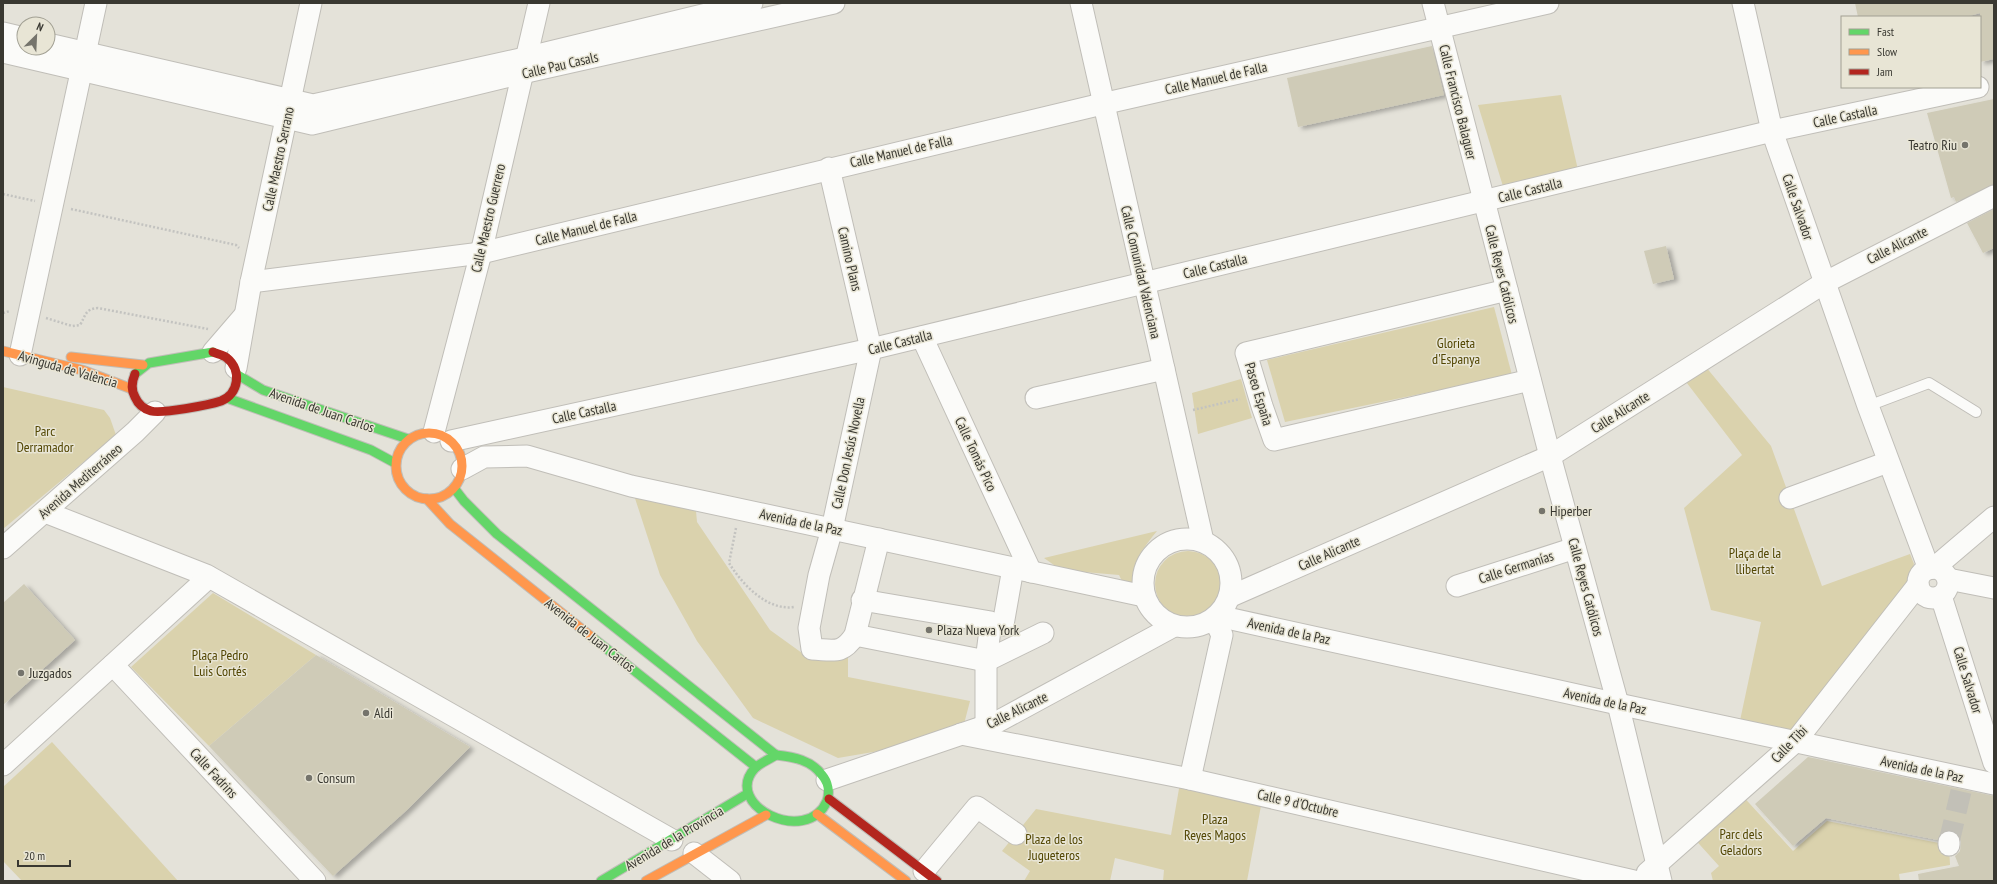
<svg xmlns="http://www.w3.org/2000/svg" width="1997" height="884" font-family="'PT Sans Narrow',sans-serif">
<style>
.green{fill:#dad2ad}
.building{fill:#cfcbb7;filter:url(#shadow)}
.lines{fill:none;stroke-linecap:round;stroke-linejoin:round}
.street-tunnel{stroke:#c2c0b7;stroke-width:21;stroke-dasharray:21 10;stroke-linecap:butt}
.lane-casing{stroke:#c0beb8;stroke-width:12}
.street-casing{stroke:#c0beb8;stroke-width:23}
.fast-casing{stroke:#c0beb8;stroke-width:11}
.slow-casing{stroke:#c0beb8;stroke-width:11}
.jam-casing{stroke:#c0beb8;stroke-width:11}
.path{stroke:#c3c3c0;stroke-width:2.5;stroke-dasharray:2 2;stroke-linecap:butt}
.lane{stroke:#fbfbf9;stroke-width:10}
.street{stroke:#fbfbf9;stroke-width:21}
.fast{stroke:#63d668;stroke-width:9}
.slow{stroke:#ff974d;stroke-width:9}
.jam{stroke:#b3261e;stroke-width:9}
.poi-dot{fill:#75746c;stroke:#e8e5d5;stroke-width:1.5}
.labels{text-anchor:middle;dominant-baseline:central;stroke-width:3;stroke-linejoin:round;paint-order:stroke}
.street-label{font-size:14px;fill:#393831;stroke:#e8e5d5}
.poi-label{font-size:14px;fill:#393831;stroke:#e8e5d5;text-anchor:start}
.park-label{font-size:14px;fill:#524602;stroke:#e8e5d5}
</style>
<defs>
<filter id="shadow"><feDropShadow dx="4.5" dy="2.5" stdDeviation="2" flood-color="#0004"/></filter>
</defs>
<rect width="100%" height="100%" fill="#e4e2d9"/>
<g class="green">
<path d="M1561,95L1578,170L1506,196L1478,105Z"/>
<path d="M1494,307L1512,375L1285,422L1267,360Z"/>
<path d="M1701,361L1771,446L1822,586L1910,554L1914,564L1904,589L1795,742L1738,730L1761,622L1711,610L1684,508L1742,455L1680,374Z"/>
<path d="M1241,379L1252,418L1198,434L1192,393Z"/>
<path d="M3,387L104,410L110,418L116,435L3,529Z"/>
<path d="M631,486L695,500L697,522L770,630L802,653L812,649L848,646V677L970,701L964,724L879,751L838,758L753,718L697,641L660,575Z"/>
<path d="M1157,531C1144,547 1130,564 1133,585H1124L1119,575L1061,570L1044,558Z"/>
<circle cx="1188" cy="584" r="33"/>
<path d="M213,593L316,655L209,746L131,667Z"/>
<path d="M52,742L178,881H22L3,861V787Z"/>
<path d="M1181,777L1263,795L1247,881H1163L1164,870L1115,858L1110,881H1024L1030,871L1002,851L1036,809L1171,835Z"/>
<path d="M1739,792L1793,851L1827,821L1949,845L1950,865L1899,874L1900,881H1713L1711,873L1719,866L1691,835Z"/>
</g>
<g class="building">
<path d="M1855,3H1994V59L1980,62V13L1965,17H1858Z"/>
<path d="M1432,46L1444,95L1298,127L1287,78Z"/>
<path d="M1994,99V184L1956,202L1954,197L1951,198L1927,113Z"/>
<path d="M1994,209V248L1983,253L1967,223Z"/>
<path d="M1666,246L1674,279L1653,284L1644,251Z"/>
<path d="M24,584L75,640L3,705V603Z"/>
<path d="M316,655L470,747L408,809L333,876L209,746Z"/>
<path d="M1808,757L1994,796V881H1919L1918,874L1959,866L1955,856L1960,851L1961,842L1959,836L1955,831L1949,830L1943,832L1938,840L1826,818L1793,846L1755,804Z"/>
</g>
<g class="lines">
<path class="street-tunnel" d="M1949,842L1962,787"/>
<defs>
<path id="lane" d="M1868,406L1929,383L1976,412"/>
<g id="street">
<path d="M1081,3L1203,541"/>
<path d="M1433,3L1550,456L1618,704L1661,881"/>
<path d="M1743,3L1772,131L1868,406L1929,569"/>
<path d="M3,33L24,38"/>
<path d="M48,44L313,105L525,58L752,3"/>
<path d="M3,52L312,124L522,73L834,3"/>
<path d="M829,168L871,349L832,529L819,575L809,628L812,649C834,650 842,655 855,635L879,539"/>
<path d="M251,282L481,253L1102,104L1548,3"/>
<path d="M1507,290L1246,353L1262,406L1274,440L1530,380"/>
<path d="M922,337L1031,572"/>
<path d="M213,352L244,316"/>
<path d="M20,355L96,3"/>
<path d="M236,368L251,282L311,3"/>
<path d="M1036,398L1164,369"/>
<path d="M434,432L481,253L539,3"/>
<path d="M451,441L871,349L1772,131L1978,87"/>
<path d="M462,469L484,457L527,456L631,486L1144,596"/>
<path d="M1790,498L1888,462"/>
<path d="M45,512L206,575L672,840"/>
<circle cx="1187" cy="583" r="44"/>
<path d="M3,548L135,432L155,412"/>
<circle cx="1933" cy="583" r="15"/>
<path d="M1934,568L1994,517"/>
<path d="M1948,579L1994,588"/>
<path d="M1457,586L1575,548"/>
<path d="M1941,596L1994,763"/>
<path d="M1229,597L1550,456L1824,283L1994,196"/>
<path d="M862,600L991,622L986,661V726"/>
<path d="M1218,616L1618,704L1994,784"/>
<path d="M1003,625L1013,568"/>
<path d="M855,635L986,661L1043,633"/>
<path d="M113,665L315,881"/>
<path d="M961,734L1190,779L1634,881"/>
<path d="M3,765L209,577"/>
<path d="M1190,779L1222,635L1214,619"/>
<path d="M827,780L997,722L1174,626"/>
<path d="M1949,845V842"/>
<path d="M694,853L730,881"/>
<path d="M924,871L977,807L1016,834"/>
<path d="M1647,873L1795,742L1918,585"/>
</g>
<g id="fast">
<path d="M135,374L149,363L213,352"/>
<path d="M238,375L263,390L408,439"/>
<path d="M227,398L371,450L395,463"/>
<path d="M454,488L464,501L497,534L776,755"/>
<path d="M593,638L756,767"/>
<path d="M776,755C794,757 811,760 822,775C828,782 830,792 827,801C807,847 721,805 755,768C760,763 770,759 776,755Z"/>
<path d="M601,881L747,794"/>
</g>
<g id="slow">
<path d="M3,351L82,370L132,389"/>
<path d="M71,357L143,365"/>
<circle cx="429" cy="466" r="33"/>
<path d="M427,499L450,524L593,638"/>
<path d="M817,814L906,881"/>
<path d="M646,881L766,815"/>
</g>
<g id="jam">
<path d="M135,374C132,381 131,390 135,397C138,404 144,409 151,411C162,414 209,405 221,401C239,394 242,370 227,358C224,355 217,354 213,352"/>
<path d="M829,799L937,881"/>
</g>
</defs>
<use href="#lane" class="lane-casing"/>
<use href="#street" class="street-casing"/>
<use href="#fast" class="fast-casing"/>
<use href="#slow" class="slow-casing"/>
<use href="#jam" class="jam-casing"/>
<g class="path">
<path d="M3,194L35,201"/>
<path d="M71,209L236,245L239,248"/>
<path d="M3,313L10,311"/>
<path d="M46,318L72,326L80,325C86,315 85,309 98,308L208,329"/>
<path d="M1193,410L1240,399"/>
<path d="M736,528L729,563C742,584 767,611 794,607"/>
</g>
<use href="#lane" class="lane"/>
<use href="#street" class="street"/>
<use href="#fast" class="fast"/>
<use href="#slow" class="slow"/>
<use href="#jam" class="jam"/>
</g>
<g class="poi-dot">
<circle cx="1965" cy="145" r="4"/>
<circle cx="1542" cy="511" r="4"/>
<circle cx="929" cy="630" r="4"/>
<circle cx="21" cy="673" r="4"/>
<circle cx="366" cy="713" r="4"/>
<circle cx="309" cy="778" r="4"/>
</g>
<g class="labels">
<g class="street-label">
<text transform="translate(560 65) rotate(-13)">Calle Pau Casals</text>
<text transform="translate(1216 78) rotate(-13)">Calle Manuel de Falla</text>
<text transform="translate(1458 102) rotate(76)">Calle Francisco Balaguer</text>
<text transform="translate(1845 116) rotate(-12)">Calle Castalla</text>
<text transform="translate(901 151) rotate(-13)">Calle Manuel de Falla</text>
<text transform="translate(278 159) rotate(-78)">Calle Maestro Serrano</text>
<text transform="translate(1530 190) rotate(-14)">Calle Castalla</text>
<text transform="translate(1798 207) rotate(71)">Calle Salvador</text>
<text transform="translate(488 218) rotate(-77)">Calle Maestro Guerrero</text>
<text transform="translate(586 228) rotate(-14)">Calle Manuel de Falla</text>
<text transform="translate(1897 245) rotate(-27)">Calle Alicante</text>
<text transform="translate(850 259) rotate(77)">Camino Plans</text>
<text transform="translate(1215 266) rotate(-14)">Calle Castalla</text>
<text transform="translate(1141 272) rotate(77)">Calle Comunidad Valenciana</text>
<text transform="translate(1502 274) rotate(76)">Calle Reyes Católicos</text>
<text transform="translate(900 342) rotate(-14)">Calle Castalla</text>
<text transform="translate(68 369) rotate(16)">Avinguda de València</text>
<text transform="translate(1259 394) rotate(73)">Paseo España</text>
<text transform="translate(322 410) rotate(19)">Avenida de Juan Carlos</text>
<text transform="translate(584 412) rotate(-12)">Calle Castalla</text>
<text transform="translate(1620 412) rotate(-32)">Calle Alicante</text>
<text transform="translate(848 453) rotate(-78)">Calle Don Jesús Novella</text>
<text transform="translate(976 454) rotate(65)">Calle Tomás Pico</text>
<text transform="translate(80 481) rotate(-41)">Avenida Mediterráneo</text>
<text transform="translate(801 522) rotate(12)">Avenida de la Paz</text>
<text transform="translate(1329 553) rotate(-24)">Calle Alicante</text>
<text transform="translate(1516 567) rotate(-18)">Calle Germanías</text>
<text transform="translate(1586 587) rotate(75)">Calle Reyes Católicos</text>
<text transform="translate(1289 631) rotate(12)">Avenida de la Paz</text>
<text transform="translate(590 635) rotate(38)">Avenida de Juan Carlos</text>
<text transform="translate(1968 680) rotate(73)">Calle Salvador</text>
<text transform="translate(1605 701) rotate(12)">Avenida de la Paz</text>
<text transform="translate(1017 710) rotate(-26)">Calle Alicante</text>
<text transform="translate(1789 744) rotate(-46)">Calle Tibi</text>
<text transform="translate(1922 769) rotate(12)">Avenida de la Paz</text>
<text transform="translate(214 773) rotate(47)">Calle Fadrins</text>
<text transform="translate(1298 803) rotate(13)">Calle 9 d'Octubre</text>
<text transform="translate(674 838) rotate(-31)">Avenida de la Provincia</text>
</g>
<g class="poi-label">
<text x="1957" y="145" text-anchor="end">Teatro Riu</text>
<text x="1550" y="511">Hiperber</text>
<text x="937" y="630">Plaza Nueva York</text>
<text x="29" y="673">Juzgados</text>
<text x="374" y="713">Aldi</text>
<text x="317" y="778">Consum</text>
</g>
<g class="park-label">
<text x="1456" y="343">Glorieta<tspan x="1456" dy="16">d'Espanya</tspan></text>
<text x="45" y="431">Parc<tspan x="45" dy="16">Derramador</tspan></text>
<text x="1755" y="553">Plaça de la<tspan x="1755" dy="16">llibertat</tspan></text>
<text x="220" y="655">Plaça Pedro<tspan x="220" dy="16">Luis Cortés</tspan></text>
<text x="1215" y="819">Plaza<tspan x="1215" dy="16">Reyes Magos</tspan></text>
<text x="1741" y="834">Parc dels<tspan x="1741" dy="16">Geladors</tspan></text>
<text x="1054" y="839">Plaza de los<tspan x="1054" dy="16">Jugueteros</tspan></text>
</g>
</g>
<rect width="1997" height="884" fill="none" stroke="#393831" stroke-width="8"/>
<rect x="1841" y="16" width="140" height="72" fill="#e8e5d5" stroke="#a2a093"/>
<rect x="1849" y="29" width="20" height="6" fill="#63d668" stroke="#a2a093"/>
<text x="1877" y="36" font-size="12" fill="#393831">Fast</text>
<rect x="1849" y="49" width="20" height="6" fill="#ff974d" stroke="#a2a093"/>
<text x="1877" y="56" font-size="12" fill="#393831">Slow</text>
<rect x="1849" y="69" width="20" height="6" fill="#b3261e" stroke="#a2a093"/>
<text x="1877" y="76" font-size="12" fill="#393831">Jam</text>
<g transform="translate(36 36) rotate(24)"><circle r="19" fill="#e8e5d5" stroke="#a2a093"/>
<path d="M0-3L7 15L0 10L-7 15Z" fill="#75746c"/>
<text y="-6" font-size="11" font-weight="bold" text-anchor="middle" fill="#393831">N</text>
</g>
<path d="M18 860v6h52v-6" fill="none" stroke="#393831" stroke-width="2"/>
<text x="24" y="860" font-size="12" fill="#393831" stroke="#e8e5d5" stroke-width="3" paint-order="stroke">20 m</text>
</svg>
